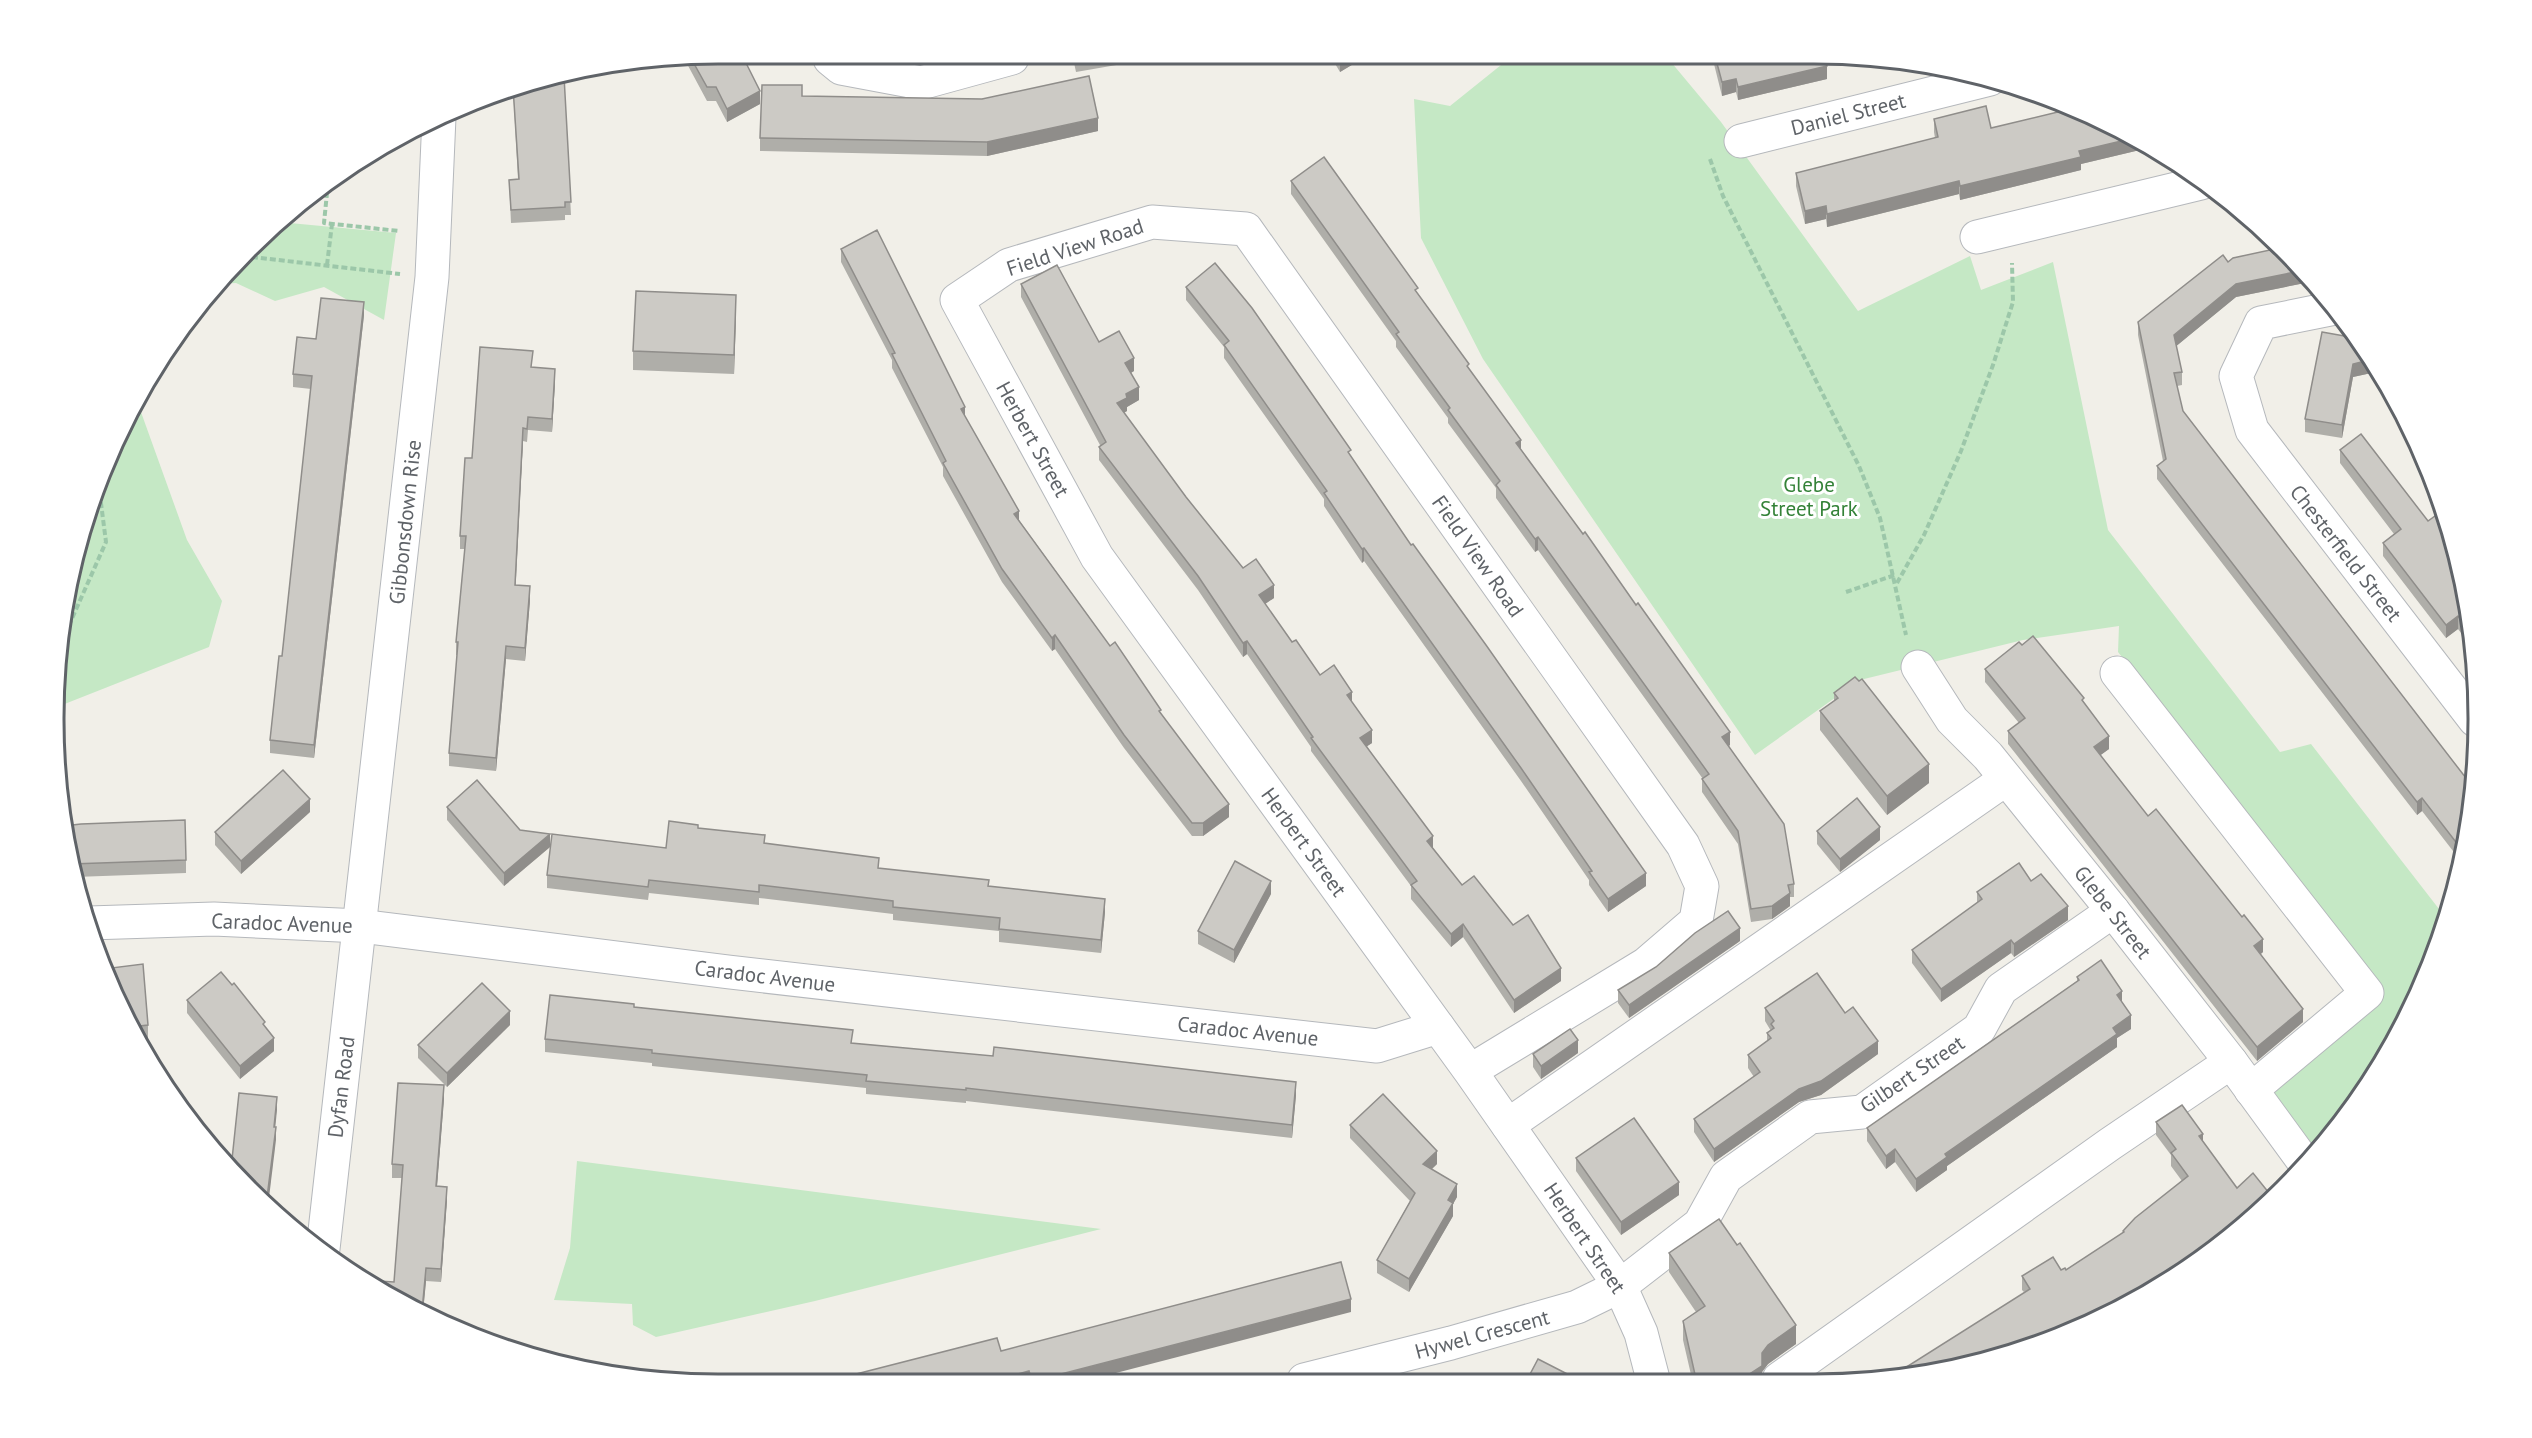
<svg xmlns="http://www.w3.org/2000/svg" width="2532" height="1438" font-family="'PT Sans',sans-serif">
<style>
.green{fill:#c5e8c5}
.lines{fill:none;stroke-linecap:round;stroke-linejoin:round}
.minor-casing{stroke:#b5b8bc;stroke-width:35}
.path{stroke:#9cc7a9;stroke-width:4;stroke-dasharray:6 3;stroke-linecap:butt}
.minor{stroke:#fff;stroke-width:33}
.wall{fill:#afaea9}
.shaded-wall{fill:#8f8d8a}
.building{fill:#cccac5;stroke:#8f8d8a;stroke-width:1.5}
.labels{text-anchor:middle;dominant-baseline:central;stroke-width:6;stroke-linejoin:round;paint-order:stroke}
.street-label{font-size:21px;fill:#5f6368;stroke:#fff}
.park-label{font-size:21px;fill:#348238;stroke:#fff}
.rim{fill:none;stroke:#5f6368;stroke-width:3}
</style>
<rect width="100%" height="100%" fill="#f1efe8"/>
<g class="green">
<path d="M1666,56L1721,122L1858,311L1970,256L1981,290L2053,262L2108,530L2280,752L2311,744L2446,918L2443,933L2389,1052L2315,1148L2271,1089L2382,997L2215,775L2118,652L2119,626L2023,640L1860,680L1755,755L1483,359L1421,238L1414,99L1450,106L1511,57Z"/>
<path d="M279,222L396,233L384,320L324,287L275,301L236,283L220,284L249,249Z"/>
<path d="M137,401L187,540L222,601L209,647L57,707L60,633L77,547L122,425Z"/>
<path d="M577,1161L1101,1229L815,1301L656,1337L633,1325L632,1304L554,1300L570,1248Z"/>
</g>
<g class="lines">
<defs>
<g id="minor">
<path d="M830,59L841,68L921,83L1012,58"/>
<path d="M1741,141L1990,79"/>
<path d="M1977,237L2201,183"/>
<path d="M2335,308L2261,323L2236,376L2252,430L2475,720"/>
<path d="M1918,667L1952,720L1988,756L2113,911L2231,1062L2304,1162"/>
<path d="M2117,673L2367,993L2251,1090"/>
<path d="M89,923L214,919L360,926L729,972L1377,1046L1438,1027"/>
<path d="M1470,1071L1646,964L1696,921L1702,886L1683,845L1246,229L1152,222L1009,265L957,300L1097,557L1470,1071L1620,1286L1641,1333L1653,1379"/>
<path d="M1508,1125L2006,779"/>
<path d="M323,1249L432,277L439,117"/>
<path d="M1779,1379L2110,1144L2231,1062"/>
<path d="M1304,1380L1451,1343L1577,1307L1620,1286L1700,1224L1726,1177L1810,1117L1862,1112L1979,1029L2001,989L2113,911"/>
</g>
</defs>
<use href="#minor" class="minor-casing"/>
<g class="path">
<path d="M1710,159L1723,196L1859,466L1880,518L1906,635"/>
<path d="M328,183L324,223L399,231"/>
<path d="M243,256L400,274"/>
<path d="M327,265L332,224"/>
<path d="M1897,583L1924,535L1961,451L1993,365L2013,302L2012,263"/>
<path d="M1846,592L1895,575"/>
<path d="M60,630L70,623L106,542L99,488"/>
</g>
<use href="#minor" class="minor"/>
</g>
<g class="wall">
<path d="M1712,56H1825L1827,79L1738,100L1736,92L1722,96Z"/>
<path d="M1331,57H1365L1340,72Z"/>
<path d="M1073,58H1128V63L1076,72Z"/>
<path d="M744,59L760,104L727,122L716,101H707L685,60Z"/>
<path d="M564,76L571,215H565V220L511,223L509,180L518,179L513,88Z"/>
<path d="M802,96L1098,131L987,156L760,151V138Z"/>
<path d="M2066,110L2146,144H2144V149L2081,164V170L1960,200L1959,194L1827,227L1826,219L1805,224L1796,186V173L1935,138L1934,132V119L1991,128Z"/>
<path d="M1291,181L1418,294L1469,369L1521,449L1730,745L1729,746L1794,884V897H1790V906L1772,919L1751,922L1738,844L1702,792V779H1703L1538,550L1535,552L1496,498V488L1448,423V418L1396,347V341L1291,194Z"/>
<path d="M2279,248L2310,282L2236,297L2176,346L2182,372V385L2177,386L2183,411L2472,806L2460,860L2422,811L2417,815L2157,479V466L2163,461L2138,335V322L2228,262Z"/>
<path d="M841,249L965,416L1019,520L1110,646L1161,714L1229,817L1203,836H1192L1124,748L1055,649L1052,651L1002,582L943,476V467L892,368V360L841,262Z"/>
<path d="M1021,284L1099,342L1134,371L1131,373L1139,400L1127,407V411L1124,413L1186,497L1243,568L1274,598L1265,604L1292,642L1320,675L1352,703L1372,743L1367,746L1433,848L1462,885L1513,925L1561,981L1514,1013L1463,937L1451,947L1411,899V886L1311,751V747L1247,654L1243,657L1198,590L1099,460V447L1100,445L1021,297Z"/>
<path d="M1186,287L1351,457L1411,545L1646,886L1608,912L1589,885V880L1521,781L1364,561L1362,563L1324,506V499L1224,358V347L1186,300Z"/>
<path d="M736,314L734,374L633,370V351Z"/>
<path d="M364,315L314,758L270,753V740L282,656L311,389L293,387V374L316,339Z"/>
<path d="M2354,336L2376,372L2353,377L2342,438L2305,432V419L2350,337Z"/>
<path d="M533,367L555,382L552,432L528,430L527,442L523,441L515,585L530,600L525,661L506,659L496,771L449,766V753L457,655H456V642L465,549H460V536L472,458Z"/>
<path d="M2340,450L2428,521L2455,547L2472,647L2458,629L2446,638L2383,556V543L2394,534L2340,463Z"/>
<path d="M2022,645L2084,703L2109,749L2100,755L2148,816L2263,952L2261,954L2303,1022L2257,1061L2008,744V731L2019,723L1985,682V669Z"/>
<path d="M1834,693L1929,783L1887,815L1820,730V711L1834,701Z"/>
<path d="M447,807L520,830L550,847L504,886L447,820Z"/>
<path d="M310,812L241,874L215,845V832Z"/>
<path d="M698,828L765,843L879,868L989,886L1105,912L1101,953L999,942V931L893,920V914L759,898V905L649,893L648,900L547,888V875L666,848Z"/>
<path d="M1817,831L1880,840L1840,872L1817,844Z"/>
<path d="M67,849L186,860V873L75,877Z"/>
<path d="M2031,881L2068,920L2014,957L2011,953L1941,1002L1912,963V950L1977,903V892Z"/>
<path d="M1271,894L1234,963L1198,944V931Z"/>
<path d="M1740,941L1629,1018L1618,1003V990Z"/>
<path d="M104,973L148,1025V1038L137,1040Z"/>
<path d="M2077,977L2122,1002L2131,1029L2117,1038V1047L1947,1166V1170L1916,1192L1895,1162L1886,1169L1867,1141V1128L2077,981Z"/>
<path d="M232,985L265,1027L274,1051L240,1079L187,1013V1000Z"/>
<path d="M634,1007L853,1043L1296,1095L1292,1138L966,1101V1103L866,1094V1088L652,1066V1063L545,1052V1039Z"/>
<path d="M1765,1008L1845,1013L1878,1054L1821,1095L1799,1102L1714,1162L1694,1132V1119L1754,1077L1748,1068V1055L1767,1041V1033L1771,1031L1765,1021Z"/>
<path d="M510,1025L447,1087L418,1058V1045Z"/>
<path d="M1578,1053L1541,1079L1533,1067V1054Z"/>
<path d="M444,1099L437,1186L447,1200L441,1282L426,1281L423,1312L386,1295L394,1282L402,1178H392V1164Z"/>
<path d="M2156,1122L2203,1142L2237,1188L2024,1292L2022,1290V1276L2066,1270L2123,1233V1231L2182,1181L2171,1166V1155L2156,1135Z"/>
<path d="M1350,1125L1437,1164L1432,1169L1457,1197L1453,1204V1216L1409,1292L1377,1273V1260L1410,1201L1350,1138Z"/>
<path d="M1576,1158L1679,1195L1621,1235L1576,1171Z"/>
<path d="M1669,1253L1796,1344L1768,1364L1762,1372V1379H1692L1683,1340V1321L1696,1312L1669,1272Z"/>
</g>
<g class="shaded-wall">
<path d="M1343,57H1365L1340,72V59Z"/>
<path d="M1827,66V79L1738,100V87Z"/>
<path d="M1736,79V92L1722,96V82Z"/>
<path d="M760,91V104L727,122V109Z"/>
<path d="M1098,118V131L987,156V142Z"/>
<path d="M2134,138L2146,144H2144V149L2081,164V170L1960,200V186L2079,151Z"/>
<path d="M1959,181V194L1827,227V214Z"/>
<path d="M1826,206V219L1805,224V211Z"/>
<path d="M2300,271L2310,282L2236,297L2174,348V335L2236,284Z"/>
<path d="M736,295V314L734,374V355Z"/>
<path d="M364,302V315L314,758V745Z"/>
<path d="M1134,358V371L1125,376V363Z"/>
<path d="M2369,360L2376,372L2353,377L2342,438V425L2353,364Z"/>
<path d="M555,369V382L552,432V419Z"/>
<path d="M1139,387V400L1127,407V411L1117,416V403L1126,394Z"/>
<path d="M965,407V420L961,409Z"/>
<path d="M523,428V441L515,598V585Z"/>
<path d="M1521,440V453L1516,443Z"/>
<path d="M1019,511V524L1014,514Z"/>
<path d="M1538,537V550L1535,552V539Z"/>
<path d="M1364,548V561L1362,563V549Z"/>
<path d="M1274,585V598L1259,608V595Z"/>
<path d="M530,586V600L525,661V648Z"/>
<path d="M2458,616V629L2446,638V625Z"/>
<path d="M1055,635V649L1052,651V638Z"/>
<path d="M1247,641V654L1243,657V643Z"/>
<path d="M506,646V659L496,771V758Z"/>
<path d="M1352,692V705L1347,695Z"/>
<path d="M1372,730V743L1360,751V738Z"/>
<path d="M1730,732V745L1722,750V737Z"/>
<path d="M2109,736V749L2094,760V747Z"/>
<path d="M1929,764V783L1887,815V796Z"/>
<path d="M2422,798V811L2417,815V802Z"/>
<path d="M310,799V812L241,874V861Z"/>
<path d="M1229,804V817L1203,836V823Z"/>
<path d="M1880,827V840L1840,872V859Z"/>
<path d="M550,834V847L504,886V873Z"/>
<path d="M1433,836V849L1427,841Z"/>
<path d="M1646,873V886L1608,912V899Z"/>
<path d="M1271,881V894L1234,963V950Z"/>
<path d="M1790,893V906L1772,919V906Z"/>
<path d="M1105,899V912L1101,953V940Z"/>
<path d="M2068,906V920L2014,957V944Z"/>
<path d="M1463,924V937L1451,947V934Z"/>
<path d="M1740,928V941L1629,1018V1005Z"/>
<path d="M2263,939V952L2254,959V946Z"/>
<path d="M2011,940V953L1941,1002V989Z"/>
<path d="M1561,968V981L1514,1013V1000Z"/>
<path d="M2122,991V1004L2117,995Z"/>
<path d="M2303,1009V1022L2257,1061V1047Z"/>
<path d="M510,1011V1025L447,1087V1073Z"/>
<path d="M2131,1015V1029L2117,1038V1047L1947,1166V1170L1916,1192V1179L1945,1154L2113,1028Z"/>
<path d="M274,1038V1051L240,1079V1066Z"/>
<path d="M1578,1040V1053L1541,1079V1066Z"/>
<path d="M1878,1041V1054L1821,1095L1799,1102L1714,1162V1149L1799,1089Z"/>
<path d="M1296,1082V1095L1292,1138V1125Z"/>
<path d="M444,1085V1099L436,1199V1186Z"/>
<path d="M277,1097V1110L274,1140V1127Z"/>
<path d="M276,1127V1140L268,1206L266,1205Z"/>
<path d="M2203,1134V1147L2199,1136Z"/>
<path d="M1895,1149V1162L1886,1169V1156Z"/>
<path d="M1437,1151V1164L1423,1177V1164Z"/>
<path d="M1679,1182V1195L1621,1235V1222Z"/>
<path d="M1457,1184V1197L1453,1204V1216L1409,1292V1279L1448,1200Z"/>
<path d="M447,1187V1200L441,1282V1269Z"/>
<path d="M426,1268V1281L423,1312L422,1311Z"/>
<path d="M1351,1299V1312L1085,1381H1034Z"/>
<path d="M1796,1325V1344L1768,1364L1762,1372V1353L1768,1345Z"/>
<path d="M1762,1366V1379H1742Z"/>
<path d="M1029,1371V1381L988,1382Z"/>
</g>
<g class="building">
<path d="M1715,56H1825L1827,66L1738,87L1736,79L1722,82Z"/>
<path d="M744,59L760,91L727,109L716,87H707L692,60Z"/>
<path d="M564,76L571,202H565V207L511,210L509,180L519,179L513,87Z"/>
<path d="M1089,76L1098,118L987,142L760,138L762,85H802V96L982,99Z"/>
<path d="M1986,106L1991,128L2066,110L2134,138L2079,151L2081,157L1960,186L1959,181L1827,214L1826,206L1805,211L1796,173L1938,137L1934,119Z"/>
<path d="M1324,157L1418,288L1415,290L1469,364L1467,366L1521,440L1516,443L1583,534L1585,532L1636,605L1638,603L1730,732L1722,737L1784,824L1794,884L1788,885L1790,893L1772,906L1751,909L1738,831L1702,779L1709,774L1538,537L1535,539L1496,485L1500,481L1448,410L1450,408L1396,334L1399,332L1291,181Z"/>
<path d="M877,230L965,407L961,409L1019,511L1014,514L1110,646L1115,642L1161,710L1159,711L1229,804L1203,823H1192L1124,735L1055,635L1052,638L1002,569L943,463L946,461L892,354L895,353L841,249Z"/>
<path d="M2279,248L2300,271L2236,284L2174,335L2182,372L2174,373L2183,411L2469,782L2473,779L2472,806L2462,850L2422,798L2417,802L2157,466L2166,459L2138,322L2223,255L2228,262L2233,258Z"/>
<path d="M1215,263L1252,308L1298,374L1351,450L1348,452L1411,545L1413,544L1486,645L1646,873L1608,899L1589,872L1592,871L1521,768L1364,548L1362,549L1324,493L1327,491L1224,345L1229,341L1186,287Z"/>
<path d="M1057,265L1099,342L1119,331L1134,358L1125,363L1139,387L1126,394L1127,398L1117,403L1186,497L1243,568L1256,559L1274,585L1259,595L1292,642L1296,640L1320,675L1334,665L1352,692L1347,695L1372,730L1360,738L1433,836L1427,841L1462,885L1474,876L1513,925L1528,915L1561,968L1514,1000L1463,924L1451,934L1411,885L1417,881L1311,738L1313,737L1247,641L1243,643L1198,576L1099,447L1106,442L1021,284Z"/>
<path d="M636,291L736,295L734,355L633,351Z"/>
<path d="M321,298L364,302L314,745L270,740L279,656H282L312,376L293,374L297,337L316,339Z"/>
<path d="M2322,332L2350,337L2354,336L2369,360L2353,364L2342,425L2305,419Z"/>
<path d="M480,347L533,351L531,367L555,369L552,419L528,417L527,429L523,428L515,585L530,586L525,648L506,646L496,758L449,753L458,642H456L466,536H460L465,458H472Z"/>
<path d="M2361,434L2428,521L2442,511L2455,547L2469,631L2458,616L2446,625L2383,543L2401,529L2340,450Z"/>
<path d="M2033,636L2084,698L2082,700L2109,736L2094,747L2148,816L2156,809L2242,917L2244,915L2263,939L2254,946L2303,1009L2257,1047L2008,731L2025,718L1985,669L2019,642L2022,645Z"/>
<path d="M1855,677L1859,681L1862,679L1929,764L1887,796L1820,711L1838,698L1834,693Z"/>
<path d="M283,770L310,799L241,861L215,832Z"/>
<path d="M477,780L520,830L550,834L504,873L447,807Z"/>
<path d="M1857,798L1880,827L1840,859L1817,831Z"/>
<path d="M185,820L186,860L71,864L67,849L64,826L81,824Z"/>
<path d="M669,821L698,825V828L765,835L764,843L879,858L878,868L989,880L988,886L1105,899L1101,940L999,929L1000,918L893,907V901L759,885V892L649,880L648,887L547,875L552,834L666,848Z"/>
<path d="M1235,861L1271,881L1234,950L1198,931Z"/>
<path d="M2019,863L2031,881L2041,874L2068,906L2014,944L2011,940L1941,989L1912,950L1982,899L1977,892Z"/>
<path d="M1728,911L1740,928L1629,1005L1618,990L1656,967L1695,933Z"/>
<path d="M2101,960L2122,991L2117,995L2131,1015L2113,1028L2117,1034L1945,1154L1947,1157L1916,1179L1895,1149L1886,1156L1867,1128L2079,980L2077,977Z"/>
<path d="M143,964L148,1025L131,1027L103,969Z"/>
<path d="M221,972L232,985L234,983L265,1022L263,1024L274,1038L240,1066L187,1000Z"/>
<path d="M1817,973L1845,1013L1853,1007L1878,1041L1821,1081L1799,1089L1714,1149L1694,1119L1760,1072L1748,1055L1771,1038L1767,1033L1774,1028L1771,1024L1774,1021L1765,1008Z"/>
<path d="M482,983L510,1011L447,1073L418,1045Z"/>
<path d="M550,995L634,1004V1007L853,1030L851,1043L993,1056L994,1047L1296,1082L1292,1125L966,1088V1090L866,1081L867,1075L652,1053V1050L545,1039Z"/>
<path d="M1570,1029L1578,1040L1541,1066L1533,1054Z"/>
<path d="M398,1083L444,1085L436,1186L447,1187L441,1269L426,1268L422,1311L386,1295L378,1289L379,1281L394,1282L403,1165L392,1164Z"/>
<path d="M239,1093L277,1097L274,1127H276L266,1205L231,1169Z"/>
<path d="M1383,1094L1437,1151L1423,1164L1457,1184L1448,1200L1453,1203L1409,1279L1377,1260L1415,1193L1350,1125Z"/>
<path d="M2182,1105L2203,1134L2199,1136L2237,1188L2253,1173L2273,1198L2182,1272L2027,1349L1899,1378H1889L2030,1289L2022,1276L2053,1257L2061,1270L2065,1268L2066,1270L2124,1232L2123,1231L2135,1218L2188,1176L2171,1153L2176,1149L2156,1122Z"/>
<path d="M1634,1118L1679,1182L1621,1222L1576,1158Z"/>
<path d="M1719,1219L1737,1245L1740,1243L1796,1325L1768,1345L1762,1353V1366L1742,1379H1696L1683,1321L1705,1306L1669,1253Z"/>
<path d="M1341,1262L1351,1299L1034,1381H1032L1029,1371L988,1382H825L997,1338L1001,1351Z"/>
<path d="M1538,1359L1577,1379L1527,1380Z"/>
</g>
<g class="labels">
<g class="street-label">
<text transform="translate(1848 114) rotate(-14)">Daniel Street</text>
<text transform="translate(1075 247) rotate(-18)">Field View Road</text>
<text transform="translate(1033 439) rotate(61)">Herbert Street</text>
<text transform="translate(405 522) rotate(-84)">Gibbonsdown Rise</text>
<text transform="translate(2346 553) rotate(52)">Chesterfield Street</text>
<text transform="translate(1478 556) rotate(55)">Field View Road</text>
<text transform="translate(1304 842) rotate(54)">Herbert Street</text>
<text transform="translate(2113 912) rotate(52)">Glebe Street</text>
<text transform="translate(282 923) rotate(2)">Caradoc Avenue</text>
<text transform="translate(765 976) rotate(7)">Caradoc Avenue</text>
<text transform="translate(1248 1031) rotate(6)">Caradoc Avenue</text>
<text transform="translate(1912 1074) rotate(-34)">Gilbert Street</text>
<text transform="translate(341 1087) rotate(-83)">Dyfan Road</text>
<text transform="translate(1585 1238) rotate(56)">Herbert Street</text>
<text transform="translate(1482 1334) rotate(-15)">Hywel Crescent</text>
</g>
<g class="park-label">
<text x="1809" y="484">Glebe<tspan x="1809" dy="24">Street Park</tspan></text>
</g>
</g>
<path d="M0 0H2532V1438H0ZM718 64H1814A654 654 0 0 1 2468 718V720A654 654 0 0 1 1814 1374H718A654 654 0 0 1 64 720V718A654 654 0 0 1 718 64Z" fill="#fff" fill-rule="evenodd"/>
<path class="rim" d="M718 64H1814A654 654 0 0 1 2468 718V720A654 654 0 0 1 1814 1374H718A654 654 0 0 1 64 720V718A654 654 0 0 1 718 64Z"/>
</svg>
